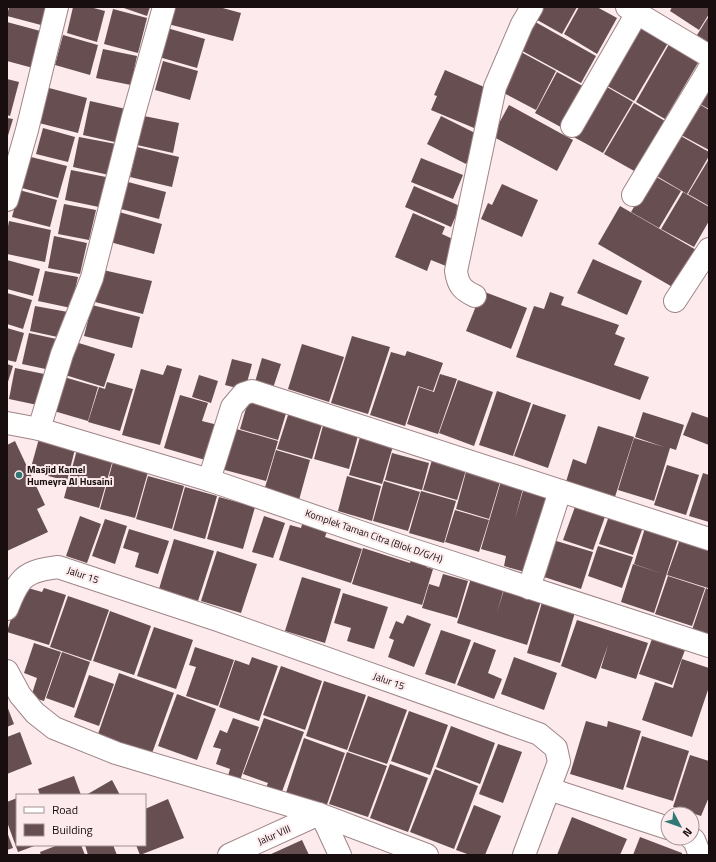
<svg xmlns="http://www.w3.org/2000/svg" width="716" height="862" font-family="'Titillium Web',sans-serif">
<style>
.building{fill:#674f51}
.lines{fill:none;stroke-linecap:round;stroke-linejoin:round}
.street-casing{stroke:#9f8588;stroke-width:24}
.street{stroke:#fff;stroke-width:22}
.poi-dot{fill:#2f7874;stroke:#fceaec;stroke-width:1.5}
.labels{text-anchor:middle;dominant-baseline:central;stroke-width:4;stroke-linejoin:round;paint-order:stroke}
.poi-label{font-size:10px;font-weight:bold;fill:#180e0f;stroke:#fceaec;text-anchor:start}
.street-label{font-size:10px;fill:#180e0f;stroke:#fceaec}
</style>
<rect width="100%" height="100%" fill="#fceaec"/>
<g class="building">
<path d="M9,7H46L41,25L7,16Z"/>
<path d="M73,7H90L105,11L97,42L67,33Z"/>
<path d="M121,7H150L147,16Z"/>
<path d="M173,7H219L241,13L233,41L168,24Z"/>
<path d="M538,7H577L562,34L532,17Z"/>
<path d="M579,7H597L617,18L597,54L564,34Z"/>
<path d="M672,7H709V14L699,30L670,11Z"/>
<path d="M113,9L147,18L138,53L104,44Z"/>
<path d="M709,16V43L697,35Z"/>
<path d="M530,19L596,56L581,83L515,47Z"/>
<path d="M7,22L44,32L33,68L7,61Z"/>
<path d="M635,25L668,43L634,101L602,83Z"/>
<path d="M167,28L205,39L197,68L159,57Z"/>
<path d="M63,35L98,45L90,75L55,65Z"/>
<path d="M672,39L702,56L665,119L636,102Z"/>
<path d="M103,49L137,56L131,85L96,78Z"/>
<path d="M521,52L556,71L536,110L500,91Z"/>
<path d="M163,61L198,71L190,100L155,90Z"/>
<path d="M445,70L491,90L474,128L431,110L437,96L434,95Z"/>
<path d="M557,72L590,90L568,131L535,113Z"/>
<path d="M7,79L19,82L10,116L7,115Z"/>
<path d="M600,83L633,102L603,153L570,135Z"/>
<path d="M709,84V109L698,103Z"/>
<path d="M49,88L87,98L78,133L39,123Z"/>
<path d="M90,101L126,109L119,143L83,135Z"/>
<path d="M634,103L665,121L636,172L604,154Z"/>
<path d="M699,104L709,110V150L681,135Z"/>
<path d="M509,105L573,140L557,171L492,136Z"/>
<path d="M144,116L179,123L173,153L137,145Z"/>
<path d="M441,116L481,136L466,164L427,144Z"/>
<path d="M7,118L13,119L7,139Z"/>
<path d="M43,128L75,137L68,162L36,154Z"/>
<path d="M679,135L709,152V156L687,194L655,175Z"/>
<path d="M79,137L116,144L109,175L73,167Z"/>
<path d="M137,147L179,157L172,187L130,177Z"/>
<path d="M31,157L67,166L58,198L22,188Z"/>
<path d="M421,158L463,175L453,199L411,182Z"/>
<path d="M709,159V206L688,194Z"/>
<path d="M71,170L106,177L99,207L65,200Z"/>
<path d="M653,175L681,191L659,228L631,212Z"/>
<path d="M128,182L166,192L159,219L121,209Z"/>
<path d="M502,184L538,200L522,237L481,219L488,203L492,205Z"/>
<path d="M414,186L460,206L451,227L405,207Z"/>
<path d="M19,190L57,200L50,227L12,217Z"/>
<path d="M683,192L709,207V221L694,247L661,229Z"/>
<path d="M64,204L96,210L89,240L58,234Z"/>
<path d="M620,206L698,251L676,289L598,244Z"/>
<path d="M119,212L162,224L154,254L110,242Z"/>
<path d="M413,213L445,227L442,234L457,241L446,266L431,260L427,271L395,257Z"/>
<path d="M9,221L51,230L45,262L7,254V232Z"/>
<path d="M54,236L87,243L80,274L48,268Z"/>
<path d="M593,259L642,281L627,315L577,293Z"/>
<path d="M7,260L40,269L33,296L7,289Z"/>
<path d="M103,270L152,281L143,314L95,302Z"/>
<path d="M45,271L78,277L71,308L38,301Z"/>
<path d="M482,291L527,308L511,349L466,331Z"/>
<path d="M550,292L564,297L561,305L619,325L615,334L625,338L614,365L649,377L640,400L516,357L534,306L544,309Z"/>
<path d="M7,293L32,300L23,329L7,324Z"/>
<path d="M92,305L140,317L132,348L84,336Z"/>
<path d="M35,306L68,312L62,338L30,331Z"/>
<path d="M7,328L24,333L16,362L7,360Z"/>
<path d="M29,333L61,340L55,371L22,364Z"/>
<path d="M352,336L390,347L368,414L331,403Z"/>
<path d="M72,341L115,354L104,387L62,374Z"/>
<path d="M302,344L344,357L329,402L288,389Z"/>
<path d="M407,351L443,363L433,391L418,386L405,426L370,415L391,352L405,356Z"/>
<path d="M262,358L281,364L273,388L255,382Z"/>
<path d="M232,359L252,364L245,390L225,385Z"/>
<path d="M7,364L13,366L7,385Z"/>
<path d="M167,365L182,369L160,445L122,435L141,369L163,375Z"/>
<path d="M15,368L49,375L42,406L9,399Z"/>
<path d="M440,374L457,379L438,434L407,424L419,387L434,392Z"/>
<path d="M57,375L98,387L88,421L47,409Z"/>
<path d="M199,375L218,381L211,403L192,397Z"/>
<path d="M458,380L493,392L474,446L439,433Z"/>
<path d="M107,382L133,389L120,431L88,422L99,387L105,389Z"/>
<path d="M497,391L531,403L513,456L479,445Z"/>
<path d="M180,395L208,403L202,421L222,426L212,462L164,448Z"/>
<path d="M249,398L287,410L278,440L240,429Z"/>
<path d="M533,404L566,415L548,468L514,456Z"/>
<path d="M289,412L323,421L312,459L277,449Z"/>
<path d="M643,412L684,425L676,450L670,448L654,501L618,490L634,438L664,447L635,437Z"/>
<path d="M692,412L709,418V445L683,435Z"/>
<path d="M324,422L359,432L349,469L314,459Z"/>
<path d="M598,426L634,437L614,500L565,485L573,459L586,464Z"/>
<path d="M233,428L278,441L266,481L221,469Z"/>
<path d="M40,435L76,445L67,481L30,471Z"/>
<path d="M360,437L393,446L382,484L349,475Z"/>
<path d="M15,441L45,505L37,509L48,532L7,551V445Z"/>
<path d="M78,446L114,456L99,508L64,498Z"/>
<path d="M276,450L310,460L299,500L264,491Z"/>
<path d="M392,453L429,463L422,490L385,480Z"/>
<path d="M432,460L466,470L457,500L423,490Z"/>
<path d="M113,462L148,472L135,518L100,509Z"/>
<path d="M667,465L699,475L686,515L654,505Z"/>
<path d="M466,472L500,482L489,519L456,509Z"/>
<path d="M703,473L709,475V522L689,516Z"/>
<path d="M148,476L184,486L172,529L136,519Z"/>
<path d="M347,476L381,486L372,521L338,511Z"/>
<path d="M384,481L420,492L408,531L373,521Z"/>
<path d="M501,481L523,488L515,519L524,487L548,494L525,572L504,566L506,556L481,549Z"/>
<path d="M185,487L217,496L205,539L173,530Z"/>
<path d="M421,491L456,501L444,543L409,533Z"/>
<path d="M219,497L255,507L243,549L207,539Z"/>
<path d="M576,504L606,514L593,550L563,540Z"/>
<path d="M455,510L489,520L479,552L445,542Z"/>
<path d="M80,516L101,524L87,563L66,556Z"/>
<path d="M264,516L285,523L273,558L252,552Z"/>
<path d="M609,516L643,527L633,555L599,544Z"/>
<path d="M105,519L127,526L115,564L92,556Z"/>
<path d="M303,521L328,528L325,537L362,549L351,583L279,560L290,525L301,528Z"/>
<path d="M645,528L678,539L654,613L621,602L633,564L663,574L634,564Z"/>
<path d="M129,529L169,541L158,574L135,567L139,553L123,548Z"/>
<path d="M174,539L214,551L198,601L159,589Z"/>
<path d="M680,539L709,549L708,588L667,575Z"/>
<path d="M553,540L593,552L581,589L541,576Z"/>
<path d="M598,546L633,557L622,588L588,576Z"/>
<path d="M363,548L410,563L412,558L427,563L426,567L433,569L422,605L352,584Z"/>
<path d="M217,551L257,564L241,613L201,601Z"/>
<path d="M443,574L468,581L457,618L422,608L429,584L439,587Z"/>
<path d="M472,575L505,585L497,612L505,587L542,598L527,645L457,623Z"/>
<path d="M668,576L705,588L692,626L655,614Z"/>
<path d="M302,577L341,589L325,643L285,631Z"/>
<path d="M21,586L42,592L44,588L66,595L49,645L7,632Z"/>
<path d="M706,588L709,590V639L691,633Z"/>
<path d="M343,593L388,607L374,649L347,641L351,628L334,623Z"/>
<path d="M68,596L109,610L91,661L50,647Z"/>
<path d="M543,599L576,609L560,663L527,653Z"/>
<path d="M110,611L151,626L134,675L93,661Z"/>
<path d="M407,615L431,624L414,667L388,657L394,640L389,638L396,621L403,624Z"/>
<path d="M577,620L648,643L636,679L601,668L608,645L596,679L561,666Z"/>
<path d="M154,627L193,640L176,689L137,676Z"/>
<path d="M441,630L471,640L455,684L425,674Z"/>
<path d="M652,639L685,650L672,685L639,674Z"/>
<path d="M474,642L496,650L488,673L502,679L494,699L457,685Z"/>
<path d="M34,643L61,652L44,701L31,697L37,678L24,673Z"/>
<path d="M195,647L234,660L218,706L186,696L196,667L189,665Z"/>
<path d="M62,652L90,662L74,708L46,698Z"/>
<path d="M252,657L278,666L259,721L219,707L235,660L249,665Z"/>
<path d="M514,657L557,673L544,710L501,694Z"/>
<path d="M682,659L709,668V687L692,737L642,720L655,682L673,688Z"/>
<path d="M281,666L322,681L305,730L263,715Z"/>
<path d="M119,673L174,693L151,756L97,737Z"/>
<path d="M89,675L114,684L99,726L74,717Z"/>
<path d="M324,681L366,695L347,750L306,736Z"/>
<path d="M177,694L216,709L197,760L158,746Z"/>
<path d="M368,696L407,710L387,764L348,751Z"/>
<path d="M7,706L14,724L7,727Z"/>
<path d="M409,711L448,725L430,775L391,761Z"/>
<path d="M233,718L259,727L239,783L227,779L230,769L216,764L221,749L213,747L220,730L227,733Z"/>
<path d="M264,718L304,732L280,797L264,792L268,783L243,774Z"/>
<path d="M586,721L607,727L608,721L641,731L623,790L570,774Z"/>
<path d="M451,726L495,743L480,784L436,767Z"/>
<path d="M20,732L32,764L7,774V737Z"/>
<path d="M642,736L689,751L673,801L626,787Z"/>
<path d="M304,738L345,753L324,813L284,799Z"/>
<path d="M498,744L522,752L503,803L479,794Z"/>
<path d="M347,752L387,766L368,817L329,804Z"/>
<path d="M690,755L709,761V797L701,816L673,807Z"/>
<path d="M390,764L428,778L408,832L370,818Z"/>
<path d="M435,769L478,786L454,849L410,832Z"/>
<path d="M74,776L81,795H40L38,789Z"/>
<path d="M112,780L120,795H86Z"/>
<path d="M17,798V845H37L18,852L7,822V802Z"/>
<path d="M168,799L184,838L140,855L136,845H145V809Z"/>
<path d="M474,805L501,816L485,855H470L456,850Z"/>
<path d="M572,817L627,839L620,855H557Z"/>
<path d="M7,832L13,848L7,850Z"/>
<path d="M640,837L682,853V855H633Z"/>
<path d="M302,840L309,855H269Z"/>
<path d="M58,845H81L85,855H41L40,852Z"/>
<path d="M85,845H113L117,855H88Z"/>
</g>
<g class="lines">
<defs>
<g id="street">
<path d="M627,7L709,56"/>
<path d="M572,126L637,13"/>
<path d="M633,195L709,69"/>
<path d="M7,200L27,130L57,7"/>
<path d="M475,296C462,290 458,285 456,271L495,87L522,24L532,7"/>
<path d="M675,301L709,249"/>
<path d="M7,423L39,429L209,480L398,545L709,646"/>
<path d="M39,429L62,354L92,278L133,117L164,7"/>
<path d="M209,480L232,407L243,394L252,391L709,539"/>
<path d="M529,588L560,491"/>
<path d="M7,609C19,577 25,571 58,567L218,620L539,734L556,748L559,762L524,855"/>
<path d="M7,671L20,695L35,713L54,728L116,753L319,814L427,855"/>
<path d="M549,789L668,828"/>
<path d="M322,816L340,855"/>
<path d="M691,838L694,840L700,855"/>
<path d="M229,855L319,814"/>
</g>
</defs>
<use href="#street" class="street-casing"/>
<use href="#street" class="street"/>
</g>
<circle class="poi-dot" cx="19" cy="475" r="4"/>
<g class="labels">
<g class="poi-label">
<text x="27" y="469">Masjid Kamel<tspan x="27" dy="12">Humeyra Al Husaini</tspan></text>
</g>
<g class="street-label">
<text transform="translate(374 536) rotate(19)">Komplek Taman Citra (Blok D/G/H)</text>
<text transform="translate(83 575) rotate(19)">Jalur 15</text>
<text transform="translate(389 681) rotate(20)">Jalur 15</text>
<text transform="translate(274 835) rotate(-24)">Jalur VIII</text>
</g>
</g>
<rect width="716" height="862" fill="none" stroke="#180e0f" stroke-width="16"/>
<rect x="16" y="794" width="130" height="52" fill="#fceaec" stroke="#a19294"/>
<rect x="24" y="807" width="20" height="6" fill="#ffffff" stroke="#a19294"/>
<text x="52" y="814" font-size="12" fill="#180e0f">Road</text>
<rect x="24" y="824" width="20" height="12" fill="#674f51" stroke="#a19294"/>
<text x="52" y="834" font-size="12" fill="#180e0f">Building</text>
<g transform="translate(680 826) rotate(131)"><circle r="19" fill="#fceaec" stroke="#a19294"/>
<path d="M0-3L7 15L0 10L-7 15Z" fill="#2f7874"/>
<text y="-6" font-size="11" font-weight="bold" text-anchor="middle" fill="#180e0f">N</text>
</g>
</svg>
